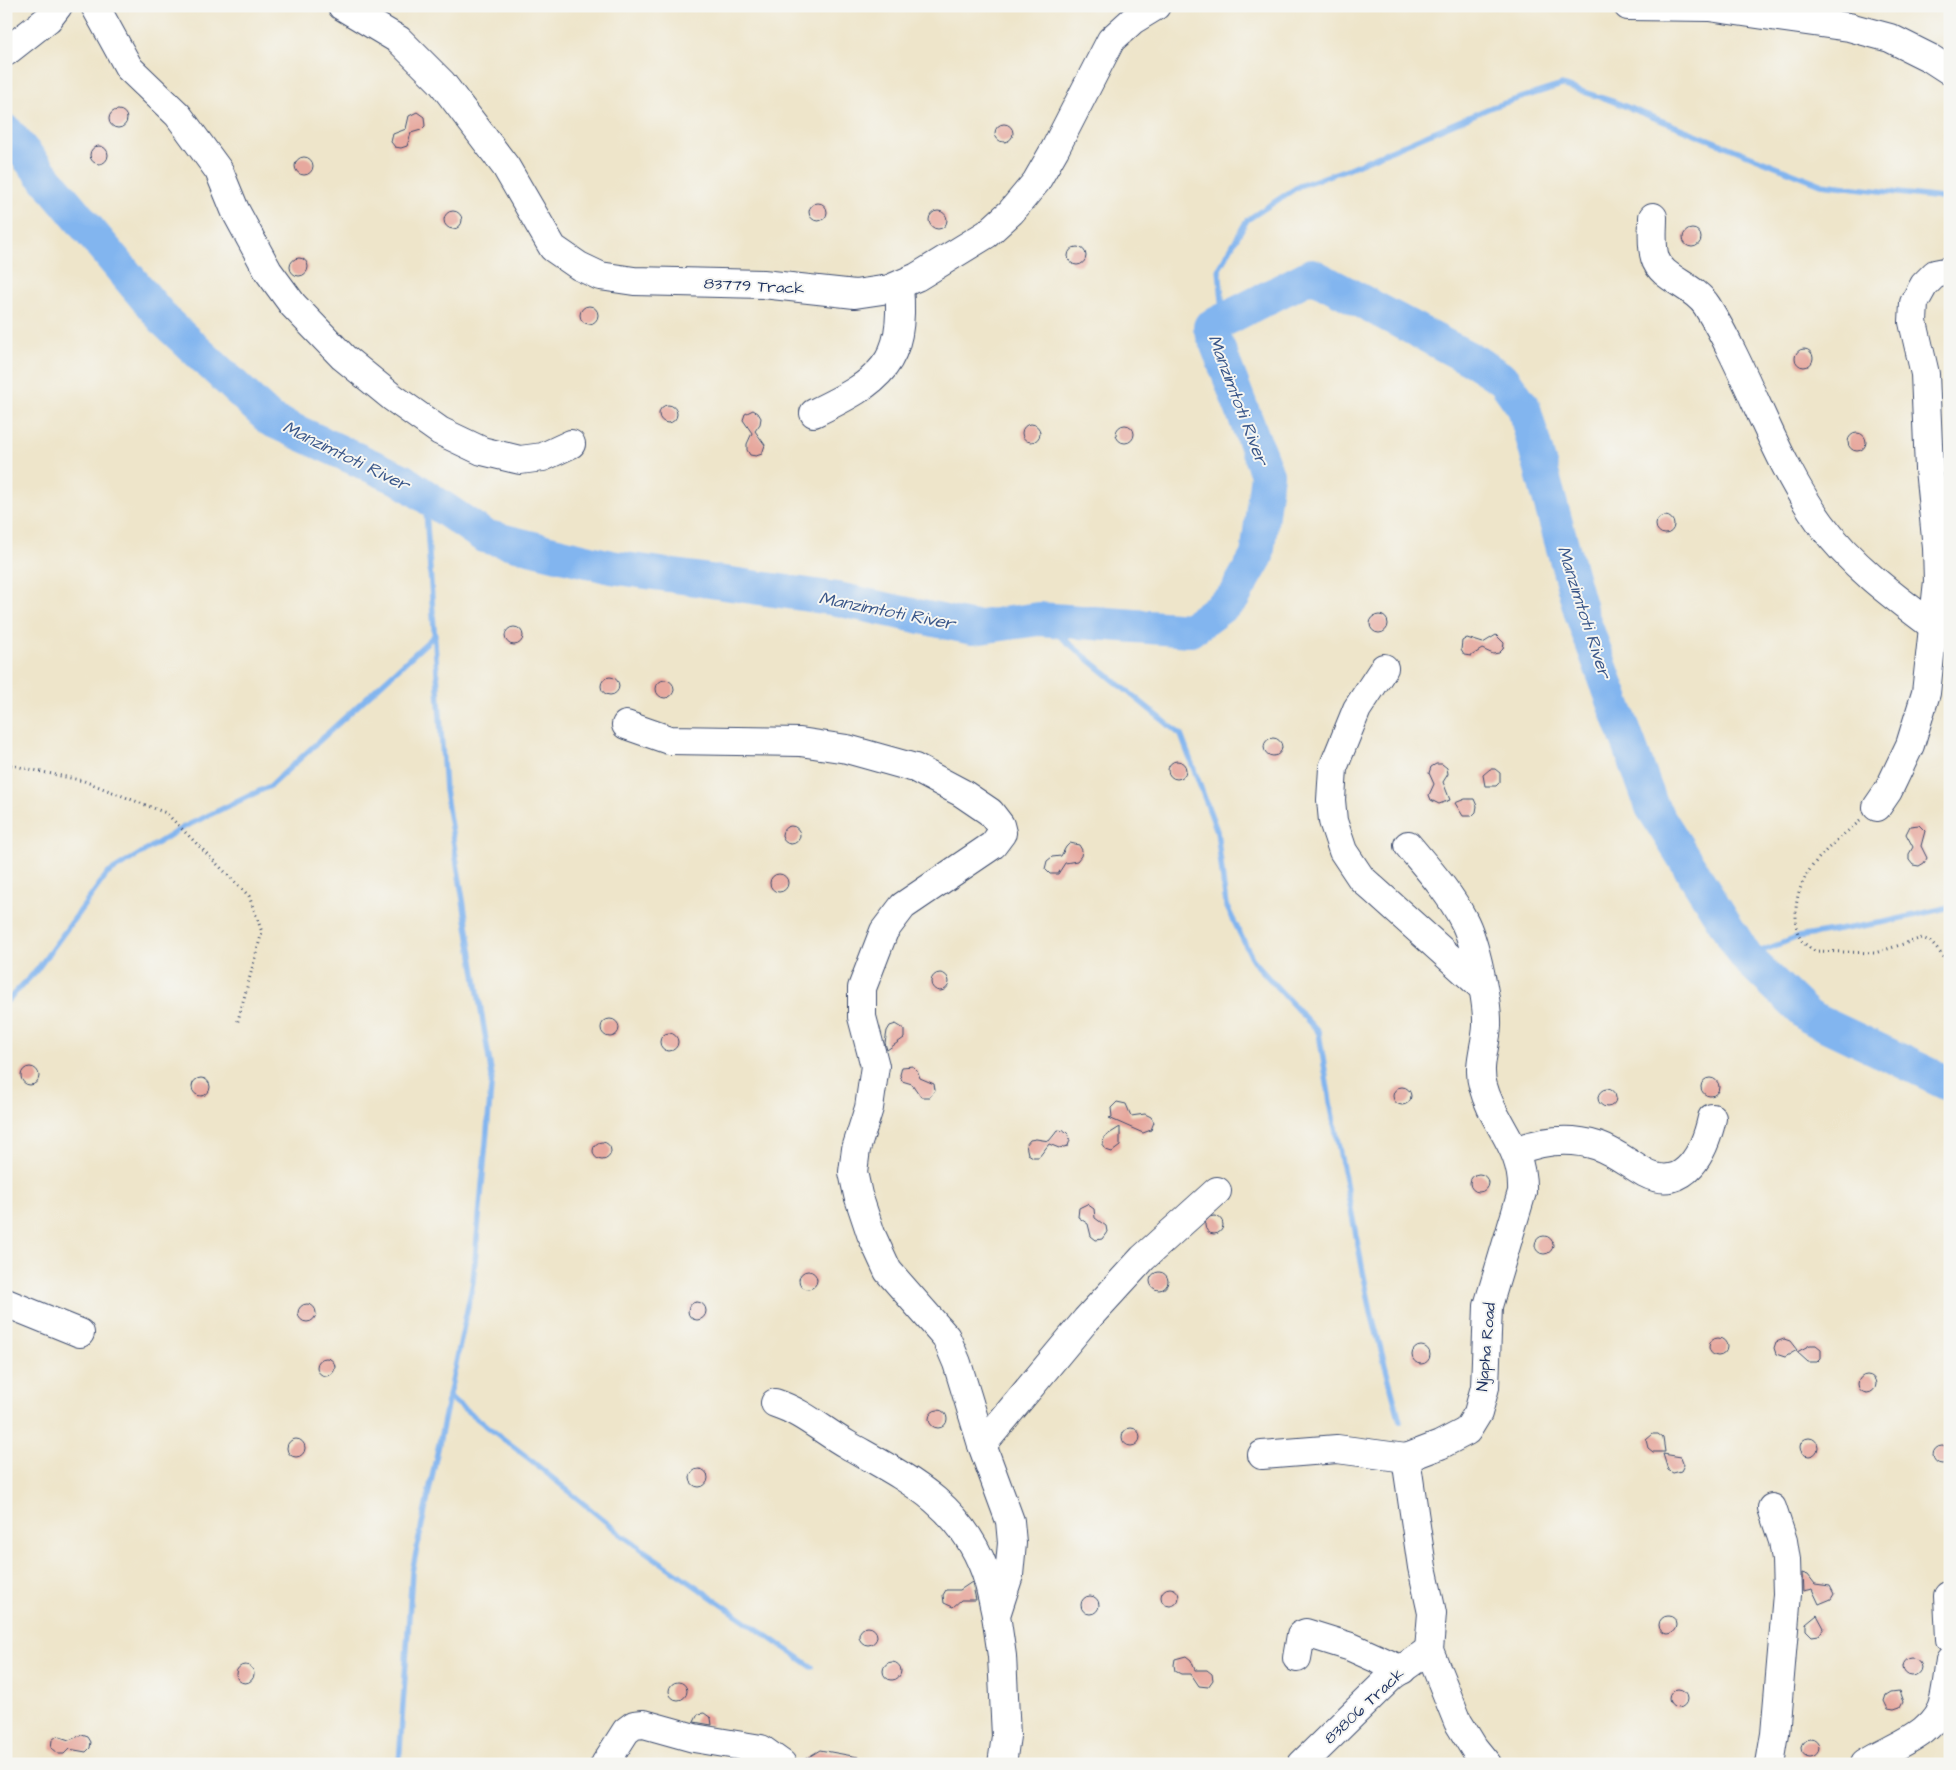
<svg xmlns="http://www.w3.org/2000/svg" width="1956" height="1770" font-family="'Architects Daughter',sans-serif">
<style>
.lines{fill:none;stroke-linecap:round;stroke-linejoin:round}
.stream{stroke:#82b5ef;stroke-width:5.5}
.river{stroke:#82b5ef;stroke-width:34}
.building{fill:#e7a89e}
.minor-casing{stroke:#3b4a6e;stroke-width:30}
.path{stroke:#3b4a6e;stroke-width:3;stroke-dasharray:1 4;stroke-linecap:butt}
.minor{stroke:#fff;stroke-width:28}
.labels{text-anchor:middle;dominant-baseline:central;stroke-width:4;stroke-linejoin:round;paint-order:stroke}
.street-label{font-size:16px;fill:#1b2f5e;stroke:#f6f6f2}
.water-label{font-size:18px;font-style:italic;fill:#3a578a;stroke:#f6f6f2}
</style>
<rect width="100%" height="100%" fill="#f6f6f2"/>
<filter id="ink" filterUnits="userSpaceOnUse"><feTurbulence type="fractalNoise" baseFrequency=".02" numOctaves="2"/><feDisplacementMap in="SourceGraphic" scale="10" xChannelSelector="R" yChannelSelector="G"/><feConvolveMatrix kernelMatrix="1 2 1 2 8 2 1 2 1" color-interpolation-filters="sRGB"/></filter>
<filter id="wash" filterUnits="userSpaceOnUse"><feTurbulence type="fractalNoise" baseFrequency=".0096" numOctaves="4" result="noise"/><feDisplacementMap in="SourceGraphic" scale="20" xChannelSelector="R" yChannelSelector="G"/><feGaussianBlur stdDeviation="1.12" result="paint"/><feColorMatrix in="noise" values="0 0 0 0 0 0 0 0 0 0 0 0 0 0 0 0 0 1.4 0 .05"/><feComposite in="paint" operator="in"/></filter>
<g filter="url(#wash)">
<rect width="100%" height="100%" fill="#eee5ca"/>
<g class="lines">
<g class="stream">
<path d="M1224,320L1219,269L1247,220L1299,186L1347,169L1492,107L1562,85L1612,101L1821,184L1950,199"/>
<path d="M1039,619L1181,735L1217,831L1226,905L1254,962L1319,1033L1330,1102L1371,1312L1400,1421"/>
<path d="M1746,957L1798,937L1885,922L1950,907"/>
<path d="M6,1002L36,971L107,874L182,828L270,786L435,635"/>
<path d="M449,1397L527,1457L623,1536L812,1667"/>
<path d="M399,1764L412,1572L473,1282L492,1077L445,790L425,496"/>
</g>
<path class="river" d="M6,131L166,322L271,420L402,480L484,536L611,567L837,599L973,628L1039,619L1190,630L1233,598L1257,556L1267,474L1210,327L1312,275L1476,362L1504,380L1524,408L1581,613L1652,807L1746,957L1809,1017L1950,1084"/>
</g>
<g id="blocks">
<g class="building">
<circle cx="118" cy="119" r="9"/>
<path d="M417,112L424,117L425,126L421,130L411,133L407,146L401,148L395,147L391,142L393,134L406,129L409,116Z"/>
<circle cx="1004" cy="133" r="9"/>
<circle cx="99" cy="155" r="9"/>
<circle cx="304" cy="166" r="9"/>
<circle cx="818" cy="212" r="9"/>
<circle cx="938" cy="220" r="9"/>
<circle cx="453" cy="220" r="9"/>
<circle cx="1692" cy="238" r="9"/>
<circle cx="1077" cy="256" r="9"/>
<circle cx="299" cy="267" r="9"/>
<circle cx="589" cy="315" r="9"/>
<circle cx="1804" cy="358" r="9"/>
<circle cx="668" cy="414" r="9"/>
<path d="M753,410L758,413L761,418L760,424L755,431L765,445L762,454L756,456L750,455L747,450V444L752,433L743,420L745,414Z"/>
<circle cx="1031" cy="433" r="9"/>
<circle cx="1125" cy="434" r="9"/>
<circle cx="1857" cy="442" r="9"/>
<circle cx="1665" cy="525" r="9"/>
<circle cx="1379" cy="624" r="9"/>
<circle cx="514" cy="636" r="9"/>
<path d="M1496,635L1504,643L1503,649L1499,653L1493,654L1482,649L1471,656L1464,655L1461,650L1462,641L1467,638L1483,643Z"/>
<circle cx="610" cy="686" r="9"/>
<circle cx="665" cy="689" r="9"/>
<circle cx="1273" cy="747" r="9"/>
<circle cx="1177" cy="770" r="9"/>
<path d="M1436,764H1442L1447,768L1448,774L1443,782L1450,800L1439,804L1431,800L1429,795L1434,784L1429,773L1431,767Z"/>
<path d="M1490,769H1495L1500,773V782L1496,786H1485L1483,775Z"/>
<path d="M1465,799H1474L1477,806L1476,812L1472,816H1463L1455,803Z"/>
<path d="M1919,825L1925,831L1921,846L1927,858L1924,863L1919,866L1913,865L1909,860V854L1913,847L1906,834L1910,826Z"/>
<circle cx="791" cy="835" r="9"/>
<path d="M1070,843L1079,845L1082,850L1081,856L1077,861L1065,863L1058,874H1050L1045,869L1047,861L1052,857L1061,856L1066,847Z"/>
<circle cx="779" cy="883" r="9"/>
<circle cx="940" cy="982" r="9"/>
<circle cx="610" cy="1028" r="9"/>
<path d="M896,1024L904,1029V1038L887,1050L885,1043L887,1031L890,1026Z"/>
<circle cx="669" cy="1042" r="9"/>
<path d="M913,1066L917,1070L920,1078L934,1084L935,1090L930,1097H921L912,1084L902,1081L900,1075L902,1067Z"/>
<circle cx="30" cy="1076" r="9"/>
<circle cx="201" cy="1087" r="9"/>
<circle cx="1710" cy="1087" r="9"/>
<circle cx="1402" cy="1096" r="9"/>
<circle cx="1607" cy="1098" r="9"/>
<path d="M1117,1102L1126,1104L1131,1116L1145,1114L1151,1117L1154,1122L1151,1130L1143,1133L1109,1118L1112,1117L1111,1108Z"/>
<path d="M1120,1127V1146L1112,1152L1106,1150L1103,1145L1104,1137Z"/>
<path d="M1058,1130L1065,1131L1069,1135L1070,1140L1068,1146L1059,1148L1049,1144L1039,1157H1033L1028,1154L1026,1145L1030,1140L1036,1139L1049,1141Z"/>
<circle cx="602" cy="1151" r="9"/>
<circle cx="1479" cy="1183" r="9"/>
<path d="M1087,1204L1094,1209L1095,1218L1106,1226L1107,1232L1102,1239L1096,1240L1091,1236L1088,1224L1078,1217L1079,1208Z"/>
<circle cx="1214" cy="1225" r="9"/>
<circle cx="1544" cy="1245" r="9"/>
<circle cx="808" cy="1280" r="9"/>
<circle cx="1159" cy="1281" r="9"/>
<circle cx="697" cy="1311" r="9"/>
<circle cx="307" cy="1313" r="9"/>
<circle cx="1718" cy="1347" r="9"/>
<path d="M1784,1339L1790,1341L1797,1350L1785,1357L1776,1354L1774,1348L1776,1342Z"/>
<path d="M1810,1345H1816L1821,1349V1358L1817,1362H1808L1797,1352Z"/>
<circle cx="1421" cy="1355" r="9"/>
<circle cx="326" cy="1367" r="9"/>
<circle cx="1867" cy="1384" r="9"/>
<circle cx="938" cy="1419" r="9"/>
<circle cx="1131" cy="1437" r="9"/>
<path d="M1653,1434H1658L1663,1438L1665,1452H1653L1648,1448L1646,1440Z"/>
<circle cx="1809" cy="1447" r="9"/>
<circle cx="296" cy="1448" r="9"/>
<circle cx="1942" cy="1455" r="9"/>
<path d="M1663,1454L1681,1457L1684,1465L1681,1471L1673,1473L1668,1470Z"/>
<circle cx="699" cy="1478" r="9"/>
<path d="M1802,1573L1808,1575L1815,1584L1830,1586L1834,1594L1831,1599L1819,1604L1812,1589L1803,1591Z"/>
<path d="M972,1582L976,1600H961L953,1607L944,1603L943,1595L946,1590H960Z"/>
<circle cx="1170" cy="1597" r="9"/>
<circle cx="1090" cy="1605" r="9"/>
<path d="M1817,1615L1824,1628L1819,1635L1812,1636L1806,1630V1624Z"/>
<circle cx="1668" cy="1625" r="9"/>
<circle cx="868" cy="1636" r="9"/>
<path d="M1186,1656L1191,1660L1195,1670H1207L1212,1674L1213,1680L1208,1687L1199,1686L1191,1674H1181L1175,1671L1174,1665L1175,1659Z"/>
<circle cx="1912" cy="1667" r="9"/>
<circle cx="892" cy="1671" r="9"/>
<circle cx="245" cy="1674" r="9"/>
<circle cx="678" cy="1691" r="9"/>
<circle cx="1678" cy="1699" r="9"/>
<path d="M1899,1691L1903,1702L1900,1708L1894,1710L1888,1709L1884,1701L1886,1695L1891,1692Z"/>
<path d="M704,1713L711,1718L712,1725L694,1722L698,1714Z"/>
<path d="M82,1735L88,1737L91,1742L90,1748L86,1752L69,1749L64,1754H58L51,1748L52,1740L57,1736L69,1740Z"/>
<circle cx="1810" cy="1748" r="9"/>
<path d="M820,1750L858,1757V1764H797Z"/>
</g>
</g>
</g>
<g filter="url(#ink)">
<use href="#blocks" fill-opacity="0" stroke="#3b4a6e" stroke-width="1"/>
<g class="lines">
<defs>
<g id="minor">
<path d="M95,6L129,68L178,115L219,171L235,210L268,271L293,305L343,357L392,397L440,431L482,451L520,460L543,457L571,444"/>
<path d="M342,6L399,40L442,83L506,167L553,248L579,266L600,276L634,281L763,284L855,294L889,289L917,277L987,234L1011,212L1036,182L1055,149L1111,40L1133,20L1156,6"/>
<path d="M1628,6L1709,7L1849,27L1890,38L1930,58L1950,71"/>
<path d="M6,52L48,19L58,6"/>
<path d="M1653,217C1653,231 1651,245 1655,258C1661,279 1694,285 1707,306C1750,376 1773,458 1821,524C1851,565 1893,596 1933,626"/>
<path d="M814,413C880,381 906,364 899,286"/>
<path d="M1384,668L1357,709L1333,768L1331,800L1333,821L1343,851L1361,878L1482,987"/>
<path d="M626,725L669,740L800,742L847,749L915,768L962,793L990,812L1000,825L1002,833L993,845L903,906L884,931L862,988V1017L875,1066L869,1108L856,1149L853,1172L858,1195L871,1234L888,1271L946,1337L957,1363L982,1445L1010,1521L1012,1543L1009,1575L996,1615L1002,1656L1006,1736L1002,1764"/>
<path d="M1877,807L1888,791L1910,745L1926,693L1938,581L1937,548L1929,469L1925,374L1913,322L1914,303L1924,285L1935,274L1950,271"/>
<path d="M1408,845C1427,868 1449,892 1463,919C1475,941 1488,1001 1487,1026C1486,1046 1477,1066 1483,1086C1493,1125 1524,1147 1522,1192L1488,1306L1485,1387L1478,1413L1467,1431L1440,1445L1406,1458L1422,1567L1432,1613L1429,1650L1458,1722L1474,1748L1487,1764"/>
<path d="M1516,1151C1543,1140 1570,1137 1598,1146C1615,1152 1629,1164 1645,1173C1685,1194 1705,1150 1712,1118"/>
<path d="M6,1303L80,1333"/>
<path d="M775,1403C803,1412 823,1431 848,1445C906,1478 960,1503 985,1571C990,1585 993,1601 996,1615"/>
<path d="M982,1445L1086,1320L1143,1258L1217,1191"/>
<path d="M1262,1455L1337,1449L1406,1458"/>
<path d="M1948,1596L1950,1639"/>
<path d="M1297,1658L1301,1635L1306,1633L1351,1647L1402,1670"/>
<path d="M605,1764L626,1731L634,1725L644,1724L694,1738L761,1749L782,1764"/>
<path d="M1302,1764L1392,1676L1429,1650"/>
<path d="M1770,1764L1775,1734L1787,1594L1786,1560L1783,1541L1772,1508"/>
<path d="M1865,1764C1892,1746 1936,1736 1944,1699C1947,1686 1948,1673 1950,1660"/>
</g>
</defs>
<use href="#minor" class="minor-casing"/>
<g class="path">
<path d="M6,764L84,781L166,813L249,896L262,932L237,1024"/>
<path d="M1860,821C1829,847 1794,872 1796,917C1796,934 1799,942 1815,951L1875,953L1922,938L1930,941L1950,964"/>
</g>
<use href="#minor" class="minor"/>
</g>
</g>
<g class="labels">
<g class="street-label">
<text transform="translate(754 286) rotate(3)">83779 Track</text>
<text transform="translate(1486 1347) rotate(-85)">Njapha Road</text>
<text transform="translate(1364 1706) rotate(-43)">83806 Track</text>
</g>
<g class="water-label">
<text transform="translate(1238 400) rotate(69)">Manzimtoti River</text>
<text transform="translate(346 456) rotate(26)">Manzimtoti River</text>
<text transform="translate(887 611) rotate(11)">Manzimtoti River</text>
<text transform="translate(1584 612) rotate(72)">Manzimtoti River</text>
</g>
</g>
<rect width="1956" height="1770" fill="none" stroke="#f6f6f2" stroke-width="25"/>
</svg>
